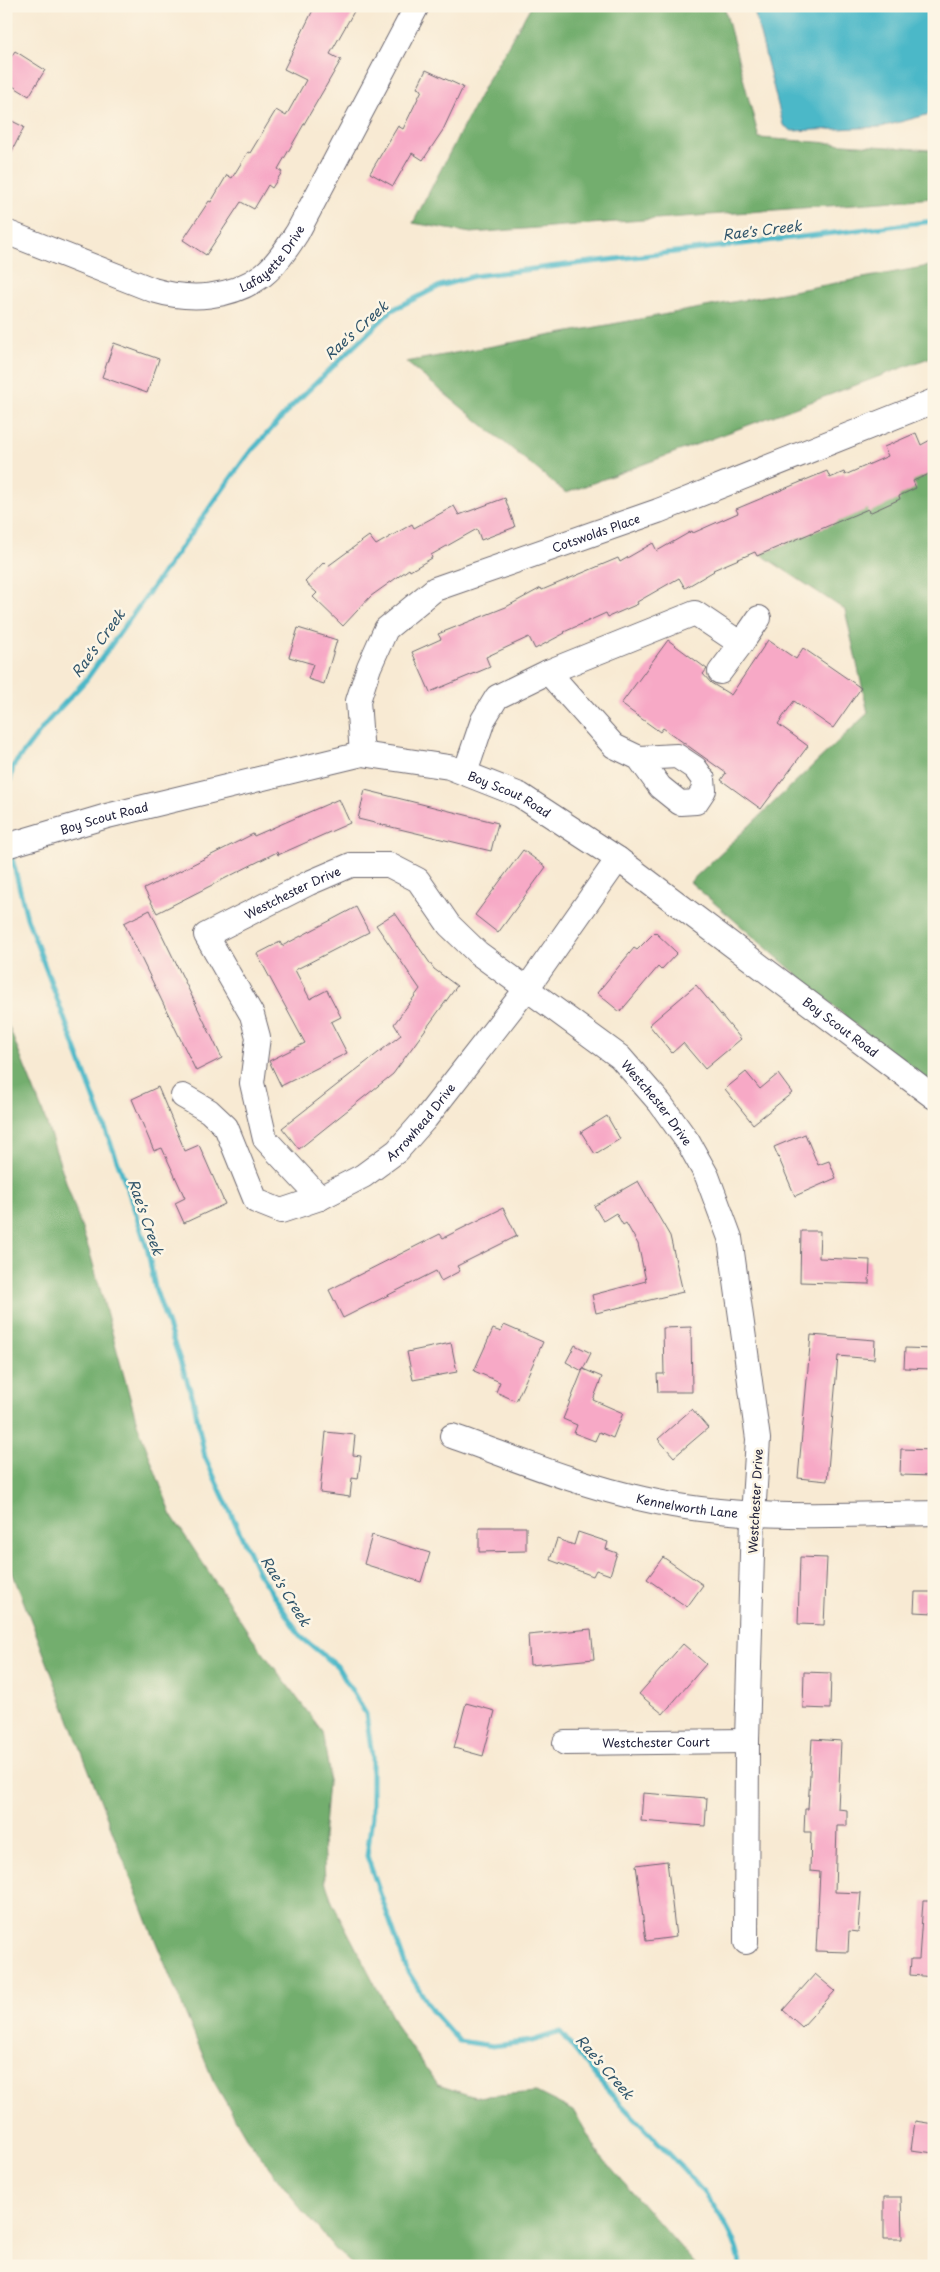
<svg xmlns="http://www.w3.org/2000/svg" width="940" height="2272" font-family="'Playpen Sans',sans-serif">
<style>
.forest{fill:#73ae6e;stroke:#4a6854}
.water{fill:#4cb8c8;stroke:#376d82}
.lines{fill:none;stroke-linecap:round;stroke-linejoin:round}
.stream{stroke:#4cb8c8;stroke-width:5}
.building{fill:#f7a9c6}
.minor-casing{stroke:#6d6870;stroke-width:26}
.minor{stroke:#fff;stroke-width:24}
.labels{text-anchor:middle;dominant-baseline:central;stroke-width:5;stroke-linejoin:round;paint-order:stroke}
.street-label{font-size:12px;fill:#22223b;stroke:#fcf5e5}
.water-label{font-size:14px;font-style:italic;fill:#31566c;stroke:#fcf5e5}
</style>
<rect width="100%" height="100%" fill="#fcf5e5"/>
<filter id="ink" filterUnits="userSpaceOnUse"><feTurbulence type="fractalNoise" baseFrequency=".02" numOctaves="2"/><feDisplacementMap in="SourceGraphic" scale="10" xChannelSelector="R" yChannelSelector="G"/><feConvolveMatrix kernelMatrix="1 2 1 2 8 2 1 2 1" color-interpolation-filters="sRGB"/></filter>
<filter id="wash" filterUnits="userSpaceOnUse"><feTurbulence type="fractalNoise" baseFrequency=".0096" numOctaves="4" result="noise"/><feDisplacementMap in="SourceGraphic" scale="20" xChannelSelector="R" yChannelSelector="G"/><feGaussianBlur stdDeviation="1.12" result="paint"/><feColorMatrix in="noise" values="0 0 0 0 0 0 0 0 0 0 0 0 0 0 0 0 0 1.4 0 .05"/><feComposite in="paint" operator="in"/></filter>
<g filter="url(#wash)">
<rect width="100%" height="100%" fill="#f8ead3"/>
<g class="forest">
<path d="M531,6H724L759,138L931,150L934,146V198L471,233L413,223L485,85Z"/>
<path d="M934,265V356L566,493L406,362Z"/>
<path d="M934,469V1093L690,882L868,713L845,610L751,548Z"/>
<path d="M6,1020L43,1113L90,1253L137,1423L172,1516L252,1638L322,1731L329,1771L323,1838L325,1881L333,1904L401,2034L438,2085L475,2097L536,2092L574,2111L600,2156L697,2266H354L336,2250L291,2196L246,2137L213,2080L148,1923L6,1556Z"/>
</g>
<path class="water" d="M753,6H934V113L881,127L792,131L783,125Z"/>
<g class="lines">
<g class="stream">
<path d="M6,803L13,766L48,721L86,680L246,457L293,405L392,310L440,286L474,276L934,221"/>
<path d="M10,850L27,918L127,1187L148,1251L155,1288L193,1398L205,1457L258,1572L301,1637L337,1666L366,1714L372,1756V1816L367,1856L407,1970L433,2012L459,2041L493,2046L532,2041L560,2032C578,2053 595,2076 614,2097C651,2137 736,2210 740,2266"/>
</g>
</g>
<g id="blocks">
<g class="building">
<path d="M315,6H357L330,54L341,60L278,169L282,172L272,188L268,185L254,209L241,202L206,255L183,240L209,201L211,202L227,175L232,178L248,152L250,153L276,110L286,116L306,80L284,69Z"/>
<path d="M15,51L45,70L29,96L6,82V64Z"/>
<path d="M426,70L463,87L443,130L423,160L412,153L393,186L370,173L398,126L403,129L422,90L417,88Z"/>
<path d="M6,118L24,127L6,163Z"/>
<path d="M114,343L159,359L147,393L102,377Z"/>
<path d="M916,433L921,445L934,438V472L913,481L916,488L899,496L900,499L869,513L868,509L757,556L755,552L713,570L714,571L685,588L679,578L637,602L638,604L608,617L606,613L564,632L565,633L535,649L529,637L486,657L490,667L430,692L412,652L441,639L438,634L506,607L541,588L542,590L618,558L620,562L653,543L657,551L692,531L693,533L738,513L736,509L827,471L830,478L844,472L845,475L888,456L884,447Z"/>
<path d="M505,498L515,527L481,540L477,529L431,555L432,558L410,571L409,569L371,596L343,626L313,597L317,593L305,582L324,562L328,566L369,536L376,545L412,524L414,528L454,506L459,515Z"/>
<path d="M298,628L337,640L324,684L308,679L313,664L289,657Z"/>
<path d="M668,640L707,669L703,674L711,683L731,695L768,640L796,659L803,648L861,688L833,728L794,701L778,724L808,746L761,809L721,780L726,773L663,728L660,732L621,704Z"/>
<path d="M365,790L498,823L491,851L358,819Z"/>
<path d="M339,799L350,823L278,855L277,852L157,913L144,889L253,834L254,836Z"/>
<path d="M523,850L546,867L498,933L475,915Z"/>
<path d="M356,907L369,932L295,970L310,999L327,990L341,1017L331,1022L347,1053L281,1086L269,1061L305,1043L257,954L280,942L282,946Z"/>
<path d="M150,910L222,1058L196,1071L124,923Z"/>
<path d="M395,913L434,969L457,986L393,1074L299,1149L282,1128L401,1035L394,1024L420,989L376,925Z"/>
<path d="M655,932L677,953L661,970L658,967L620,1012L597,993L634,948L637,950Z"/>
<path d="M696,985L741,1039L705,1069L683,1043L672,1053L649,1025Z"/>
<path d="M746,1072L760,1089L778,1074L792,1093L753,1124L725,1089Z"/>
<path d="M158,1087L185,1151L199,1145L225,1204L184,1223L175,1203L185,1198L162,1148L154,1151L132,1099Z"/>
<path d="M607,1116L620,1139L595,1154L581,1132Z"/>
<path d="M805,1134L818,1165L829,1161L836,1178L795,1196L774,1147Z"/>
<path d="M638,1181L670,1236L683,1292L596,1313L592,1295L646,1281L638,1244L626,1223L623,1225L616,1213L603,1221L594,1206Z"/>
<path d="M503,1208L517,1236L457,1266L460,1271L441,1281L436,1271L343,1318L329,1290L440,1234L443,1238Z"/>
<path d="M801,1231H820L819,1258L870,1260L869,1284L800,1282Z"/>
<path d="M504,1325L543,1342L516,1401L496,1392L500,1382L474,1371L493,1329L501,1332Z"/>
<path d="M691,1327L692,1392H658L657,1374H664L663,1328Z"/>
<path d="M811,1335L875,1340L874,1359L838,1356L827,1481L798,1478Z"/>
<path d="M451,1343L457,1372L413,1380L407,1352Z"/>
<path d="M575,1345L591,1353L582,1371L566,1362Z"/>
<path d="M905,1348L934,1349V1369L904,1368Z"/>
<path d="M583,1369L602,1377L593,1400L623,1413L613,1438L599,1432L595,1441L574,1433L577,1425L563,1419Z"/>
<path d="M692,1409L708,1428L674,1457L658,1439Z"/>
<path d="M326,1432L355,1435L353,1455L361,1456L358,1479L352,1478L350,1497L320,1493Z"/>
<path d="M901,1449L934,1450V1476L900,1475Z"/>
<path d="M479,1527H526V1551L479,1552Z"/>
<path d="M578,1532L608,1542L606,1549L617,1553L610,1575L596,1570L593,1576L550,1560L557,1539L574,1545Z"/>
<path d="M372,1535L430,1553L421,1582L364,1564Z"/>
<path d="M663,1557L703,1585L687,1607L647,1579Z"/>
<path d="M800,1557L827,1558L824,1625L798,1624Z"/>
<path d="M915,1592H934V1613L914,1612Z"/>
<path d="M591,1629L594,1659L530,1665L528,1635Z"/>
<path d="M683,1644L706,1664L663,1714L639,1694Z"/>
<path d="M804,1672L831,1673L830,1709L803,1708Z"/>
<path d="M466,1703L495,1711L483,1756L454,1748Z"/>
<path d="M812,1739L841,1741L838,1809L847,1810V1826H837L835,1892L861,1893L858,1932L849,1931L848,1952L816,1951L820,1872L810,1871L811,1832H804L805,1809H808Z"/>
<path d="M643,1793L707,1798L705,1826L641,1821Z"/>
<path d="M667,1861L676,1937L646,1941L636,1865Z"/>
<path d="M923,1901H934V1977L910,1975L911,1959H919Z"/>
<path d="M815,1974L835,1991L802,2027L783,2010Z"/>
<path d="M915,2121L934,2124V2153L911,2150Z"/>
<path d="M884,2197H901L902,2239H884Z"/>
</g>
</g>
</g>
<g filter="url(#ink)">
<use href="#blocks" fill-opacity="0" stroke="#6d6870" stroke-width="1"/>
<g class="lines">
<defs>
<g id="minor">
<path id="s1" d="M6,232L153,290C190,301 230,299 263,275C277,264 287,248 297,233L417,6"/>
<path d="M741,644L759,618"/>
<path d="M548,672L695,613L741,644L720,672"/>
<path id="s2" d="M362,754L358,701L369,667L386,629L435,589L658,511L934,401"/>
<path d="M465,773L483,720L497,697L548,672L614,746L639,758L677,756L695,768L703,779L704,790L696,802L680,803L660,787L639,758"/>
<path id="s3" d="M6,846L107,816L362,754L449,767L520,795L618,859L934,1097"/>
<path id="s4" d="M183,1096L209,1111L226,1127L256,1201L281,1211L320,1198L363,1176L397,1151L426,1118L528,987L618,859"/>
<path id="s5" d="M320,1198L265,1139L252,1083L258,1037L252,1015L206,935L309,883L351,865H389L418,880L449,925L478,953L620,1057L660,1103L688,1142L707,1176L730,1238L758,1439L753,1516L747,1741L746,1942"/>
<path id="s6" d="M452,1436C514,1458 578,1485 643,1499C738,1521 837,1515 934,1513"/>
<path id="s7" d="M565,1743L747,1741"/>
</g>
</defs>
<use href="#minor" class="minor-casing"/>
<use href="#minor" class="minor"/>
</g>
</g>
<g class="labels">
<g class="street-label">
<text stroke="none"><textPath href="#s1" startOffset="291">Lafayette Drive</textPath></text>
<text stroke="none"><textPath href="#s2" startOffset="364">Cotswolds Place</textPath></text>
<text stroke="none"><textPath href="#s3" startOffset="522">Boy Scout Road</textPath></text>
<text stroke="none"><textPath href="#s3" startOffset="102">Boy Scout Road</textPath></text>
<text stroke="none"><textPath href="#s5" startOffset="396">Westchester Drive</textPath></text>
<text stroke="none"><textPath href="#s3" startOffset="928">Boy Scout Road</textPath></text>
<text stroke="none"><textPath href="#s5" startOffset="861">Westchester Drive</textPath></text>
<text stroke="none"><textPath href="#s4" startOffset="329">Arrowhead Drive</textPath></text>
<text transform="translate(755 1501) rotate(-87)">Westchester Drive</text>
<text stroke="none"><textPath href="#s6" startOffset="246">Kennelworth Lane</textPath></text>
<text stroke="none"><textPath href="#s7" startOffset="91">Westchester Court</textPath></text>
</g>
<g class="water-label">
<text transform="translate(762 230) rotate(-7)">Rae's Creek</text>
<text transform="translate(356 330) rotate(-42)">Rae's Creek</text>
<text transform="translate(98 643) rotate(-54)">Rae's Creek</text>
<text transform="translate(146 1217) rotate(71)">Rae's Creek</text>
<text transform="translate(286 1591) rotate(58)">Rae's Creek</text>
<text transform="translate(605 2067) rotate(49)">Rae's Creek</text>
</g>
</g>
<rect width="940" height="2272" fill="none" stroke="#fcf5e5" stroke-width="25"/>
</svg>
